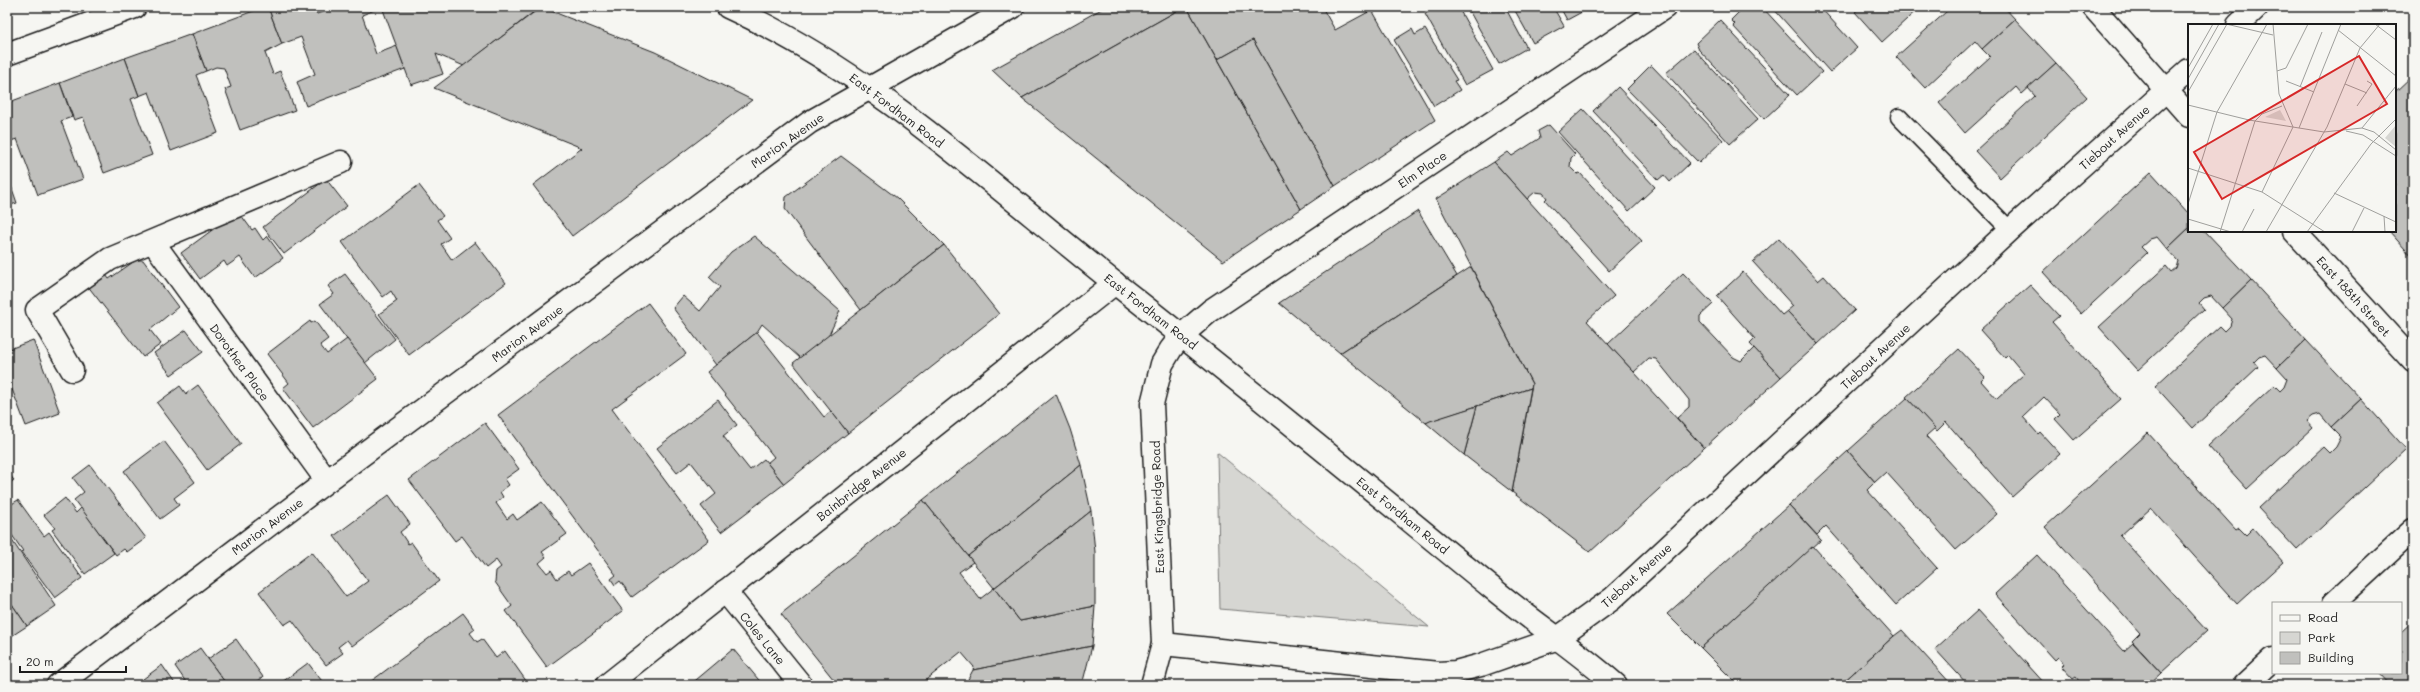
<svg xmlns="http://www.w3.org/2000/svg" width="2420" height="692" font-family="Mali,sans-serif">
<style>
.green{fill:#d6d6d2;stroke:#797977}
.building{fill:#c0c0bd;stroke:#1c1c1c}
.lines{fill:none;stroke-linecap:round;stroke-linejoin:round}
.service-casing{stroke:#1c1c1c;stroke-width:19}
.minor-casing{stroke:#1c1c1c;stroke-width:25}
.tertiary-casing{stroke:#1c1c1c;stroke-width:25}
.secondary-casing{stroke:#1c1c1c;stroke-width:25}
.primary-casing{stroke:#1c1c1c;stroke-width:25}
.service{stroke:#f6f6f2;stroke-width:16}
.minor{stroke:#f6f6f2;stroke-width:22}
.tertiary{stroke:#f6f6f2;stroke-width:22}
.secondary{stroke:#f6f6f2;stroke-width:22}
.primary{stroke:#f6f6f2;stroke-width:22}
.labels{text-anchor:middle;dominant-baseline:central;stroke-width:3;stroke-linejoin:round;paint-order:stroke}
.street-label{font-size:12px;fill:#1c1c1c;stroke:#f6f6f2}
.inset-road{fill:none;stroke:#9f9f9c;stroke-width:1}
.view{fill:#d62828;fill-opacity:0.15;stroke:#d62828;stroke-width:2}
.inset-edge{fill:none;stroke:#1c1c1c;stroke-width:2}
</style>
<rect width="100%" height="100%" fill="#f6f6f2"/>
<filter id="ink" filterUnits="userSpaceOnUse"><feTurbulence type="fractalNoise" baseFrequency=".025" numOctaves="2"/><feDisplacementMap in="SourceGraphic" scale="8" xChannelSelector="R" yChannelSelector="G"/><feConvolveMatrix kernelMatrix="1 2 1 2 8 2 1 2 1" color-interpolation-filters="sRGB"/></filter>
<g filter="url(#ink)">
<path class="green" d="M1217,452L1429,627L1220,609Z"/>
<g class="building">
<path d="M264,7H268L282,44L265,53L273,74L280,71L295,110L240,130L225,89L231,87L224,68L216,67L206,71L192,34Z"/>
<path d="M268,7H314L317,14L335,7H382L362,15L376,54L397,46L405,69L306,106L297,82L315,74L301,37L282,44Z"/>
<path d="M540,7L464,66L436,54L443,74L411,85L382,7Z"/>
<path d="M541,7L655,52L752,100L572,236L533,185L582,148L434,88Z"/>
<path d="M1105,7H1184L1022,98L992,70Z"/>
<path d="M1184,7H1187L1301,209L1223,261L1022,98Z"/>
<path d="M1187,7H1322L1335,30L1372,10L1435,120L1335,186L1253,40L1217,60Z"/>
<path d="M1443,7H1458L1493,70L1465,85L1425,14L1435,8L1436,11Z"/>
<path d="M1467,7H1505L1527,48L1499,64Z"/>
<path d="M1513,7H1553L1564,26L1533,43Z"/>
<path d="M1560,7H1591L1567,20Z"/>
<path d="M1744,7H1762L1822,72L1797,95L1733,26L1735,24L1731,20Z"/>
<path d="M1772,7H1820L1857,48L1830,72Z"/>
<path d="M1861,7H1920L1882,42L1855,12Z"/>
<path d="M1944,7H2004L2015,19L1982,49L1975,41L1925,88L1896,57L1947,11Z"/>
<path d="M2015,19L2056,63L2022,94L2016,87L1965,133L1939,103L1990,57L1982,49Z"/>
<path d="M1720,20L1790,95L1764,119L1699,50L1696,43Z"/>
<path d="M1412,29L1415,35L1425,29L1457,80L1454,81L1460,90L1434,106L1394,40Z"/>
<path d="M192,34L206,71L196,75L218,133L171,151L149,92L139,96L125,58Z"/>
<path d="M1253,40L1335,186L1301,209L1217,60Z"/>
<path d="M1694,49L1758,119L1730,144L1666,73Z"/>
<path d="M125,58L139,96L131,99L152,155L104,173L83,117L74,120L60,83Z"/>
<path d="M2056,63L2087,97L2000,178L1975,151L2035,96L2028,88Z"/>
<path d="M1651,65L1723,140L1699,163L1627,89Z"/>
<path d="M2413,75V258L2389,231H2395V92Z"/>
<path d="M60,83L72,117L61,121L83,179L38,195L17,139L7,142V103Z"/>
<path d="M1618,87L1690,163L1670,182L1664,175L1658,180L1593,111Z"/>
<path d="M1583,109L1655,187L1629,211L1558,132Z"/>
<path d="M1549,125L1575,154L1571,158L1570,167L1577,174L1580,173L1642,241L1609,271L1545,200L1547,198L1543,193L1535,192L1527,199L1494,162L1508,152L1512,156L1540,138L1538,131Z"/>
<path d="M841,156L897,198L944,245L861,310L785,209L786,197Z"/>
<path d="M1494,162L1614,296L1587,321L1704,448L1590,552L1512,492L1532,384L1436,199Z"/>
<path d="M2151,172L2189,214V228L2167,249L2157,237L2150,239L2141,247L2147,253L2081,314L2043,272Z"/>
<path d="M7,174L17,203L7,206Z"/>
<path d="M326,179L347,206L284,254L263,227Z"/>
<path d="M419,185L443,216L437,220L450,238L441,244L452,260L475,242L506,283L409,355L379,314L397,301L391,291L383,297L342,242Z"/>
<path d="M238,211L252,230L255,228L263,240L267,236L283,258L255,278L240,257L227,266L224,261L200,279L181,253Z"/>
<path d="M1418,211L1457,276L1340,353L1279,303Z"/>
<path d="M2189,228V231H2205L2251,280L2222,308L2211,296L2204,298L2199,303L2204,309L2138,370L2099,327L2166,266L2171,272L2176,268L2178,261L2167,249Z"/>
<path d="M754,236L840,311L828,337L800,358L762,324L757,332L716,365L673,308L683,296L700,311L720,287L709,277L731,252Z"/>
<path d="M1779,238L1818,281L1824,276L1855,310L1818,344L1787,311L1793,306L1753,262Z"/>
<path d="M944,245L999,314L848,433L793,363Z"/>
<path d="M136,260H143L178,307L150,330L161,344L143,357L87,285L104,272L109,279Z"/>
<path d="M1471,267L1532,384L1531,388L1426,423L1340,353Z"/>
<path d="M1743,272L1782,315L1787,311L1818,344L1781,377L1750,344L1755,339L1717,296Z"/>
<path d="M1683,273L1713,304L1700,316V322L1733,357L1741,361L1754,348L1781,377L1704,448L1677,418L1689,407V400L1656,359L1649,358L1634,372L1608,344Z"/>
<path d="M345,274L395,339L365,363L320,304L334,294L328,286Z"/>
<path d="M2251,280L2306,340L2277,368L2265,355L2259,357L2254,362L2258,367L2193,428L2155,386L2220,326L2225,331L2230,326L2232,319L2222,308Z"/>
<path d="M2030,285L2059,316L2052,322L2121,399L2074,440L2055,419L2060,414L2044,397L2023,417L2038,434L2040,432L2060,454L2012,497L1946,422L1937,431L1906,397L1959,349L1985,377L1981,381L1997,399L2024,374L2008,355L2005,358L1980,330Z"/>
<path d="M648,303L686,354L612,409L709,540L632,597L620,581L615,585L611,579L616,575L498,415Z"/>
<path d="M310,321L311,323L315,321L328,339L320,345L327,354L347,339L378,379L313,428L283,388L289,383L267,354Z"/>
<path d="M186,330L203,352L171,375L154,353Z"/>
<path d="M757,332L824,417L831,411L848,433L784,484L767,463L774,457L707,372Z"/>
<path d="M33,340L60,413L26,426L7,376V350Z"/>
<path d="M2306,340L2361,399L2331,427L2320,414L2313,416L2307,421L2313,428L2247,489L2208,446L2274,385L2280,391L2284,387L2287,379L2277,368Z"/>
<path d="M198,385L241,444L207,470L157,403L180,386L186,394Z"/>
<path d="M1531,388L1512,492L1464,455L1477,406Z"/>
<path d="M1056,394L1070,429L1081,465L968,556L923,500Z"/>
<path d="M1907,398L1935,428L1926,436L1997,514L1956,550L1886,472L1875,482L1848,451Z"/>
<path d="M2361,399L2406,449L2297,550L2258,508L2324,447L2330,453L2336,447L2341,437L2331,427Z"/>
<path d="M718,400L737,425L723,436L750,470L764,459L784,484L721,532L701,506L716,494L691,462L677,473L657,448Z"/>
<path d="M1477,406L1464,455L1426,423L1430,421Z"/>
<path d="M485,423L519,469L505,479L509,485L500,492L503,497L496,503L507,519L513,514L517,520L542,502L567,534L542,552L546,557L539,563L547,573L551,570L557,579L568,571L571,575L588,563L623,611L547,667L506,611L512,606L495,582L496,571L501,567L496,560L486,568L462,536L455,541L409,480Z"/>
<path d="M2148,433L2236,530L2239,528L2246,535L2253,528L2283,562L2237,604L2151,508L2120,536L2207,631L2161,673L2132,641L2140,633L2045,527Z"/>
<path d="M164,441L195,482L174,498L179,505L160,519L124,471Z"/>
<path d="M1848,451L1875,482L1867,490L1937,568L1896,605L1826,526L1817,535L1789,505Z"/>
<path d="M90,465L146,538L127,552L124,549L116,555L74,500L84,492L73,478Z"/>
<path d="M1081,465L1091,511L994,588L968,556Z"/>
<path d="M7,472L14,480L7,485Z"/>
<path d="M389,495L410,524L400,532L408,544L411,542L439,581L352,646L347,640L338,647L343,653L326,665L292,620L284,625L259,592L312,552L346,597L368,581L334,536Z"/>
<path d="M65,498L76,513L81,508L114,553L85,574L52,530L55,528L44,515Z"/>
<path d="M18,500L44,536L49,532L82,578L55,598L21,552L23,551L7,528V507Z"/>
<path d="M923,500L973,562L959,572L980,599L994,588L1020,621L1095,606L1092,646L973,670L974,667L961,652L922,683L924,685H838L781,614Z"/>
<path d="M1789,505L1821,540L1701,648L1667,614Z"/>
<path d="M1091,511L1095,552V606L1020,621L994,588Z"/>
<path d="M7,533L56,606L27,626L7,597Z"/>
<path d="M1813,546L1894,636L1840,685H1738L1701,648Z"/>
<path d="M2037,555L2124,651L2133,643L2161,673L2148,685H2080L2081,684L2076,677L2073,679L2061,666L2064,664L2058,657L2055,660L1995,594Z"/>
<path d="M7,597L27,626L7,639Z"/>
<path d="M1978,610L2046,685H1968L1935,649Z"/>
<path d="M463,613L475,629L470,633L477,642L482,639L496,658L505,651L529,685H444L442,682L439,685H366Z"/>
<path d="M2413,621V685H2404L2402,682L2399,685H2390L2379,673H2401V632Z"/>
<path d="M1902,630L1952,685H1840L1894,636Z"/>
<path d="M236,639L263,677L257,682L259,685H227L208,659Z"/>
<path d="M1092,646L1082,685H965L973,670Z"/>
<path d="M200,648L208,659L227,685H188L175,666Z"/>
<path d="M733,649L763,685H690Z"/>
<path d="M308,663L325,685H278Z"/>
<path d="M162,665L176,685H135Z"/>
</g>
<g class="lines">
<defs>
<path id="service" d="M1899,117L2010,230"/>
<g id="minor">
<path d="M2093,7L2189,116"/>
<path d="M2238,25L2257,7"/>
<path d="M7,54L135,7"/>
<path d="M2294,231L2413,361"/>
<path d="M153,242L327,481"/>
<path d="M1182,335L1210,311L1665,7"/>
<path d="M72,370L37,310L110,259L341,162"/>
<path d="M725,591L801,685"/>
<path d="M1163,644L1438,673L1455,672L1481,665L1558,638L1612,599L2010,230L2189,70"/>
<path d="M58,685L327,481L810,122L1013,7"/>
<path d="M607,685L1115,283"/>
</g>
<g id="tertiary">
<path d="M2334,603L2413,530"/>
<path d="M2245,685L2273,659"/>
</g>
<path id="secondary" d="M1152,685L1163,644L1152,404L1162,364L1171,349L1182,335"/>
<path id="primary" d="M728,7C874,73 991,185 1116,284C1243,383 1367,486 1492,588C1532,621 1576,650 1616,685"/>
</defs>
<use href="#service" class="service-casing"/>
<use href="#minor" class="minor-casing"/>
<use href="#tertiary" class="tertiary-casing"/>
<use href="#secondary" class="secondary-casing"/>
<use href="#primary" class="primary-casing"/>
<use href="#service" class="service"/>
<use href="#minor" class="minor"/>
<use href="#tertiary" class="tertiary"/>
<use href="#secondary" class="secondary"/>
<use href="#primary" class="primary"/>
</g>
</g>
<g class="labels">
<g class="street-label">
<text transform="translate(897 110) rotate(37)">East Fordham Road</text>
<text transform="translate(2114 137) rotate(-42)">Tiebout Avenue</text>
<text transform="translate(787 140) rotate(-35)">Marion Avenue</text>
<text transform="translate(1422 169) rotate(-34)">Elm Place</text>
<text transform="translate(2354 296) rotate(48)">East 188th Street</text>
<text transform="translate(1151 311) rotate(38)">East Fordham Road</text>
<text transform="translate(527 333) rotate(-37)">Marion Avenue</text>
<text transform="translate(1875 356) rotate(-43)">Tiebout Avenue</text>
<text transform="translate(240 362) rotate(54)">Dorothea Place</text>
<text transform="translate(861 484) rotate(-38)">Bainbridge Avenue</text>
<text transform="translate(1157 507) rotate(-92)">East Kingsbridge Road</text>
<text transform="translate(1403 515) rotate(39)">East Fordham Road</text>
<text transform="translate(267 526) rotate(-37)">Marion Avenue</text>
<text transform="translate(1636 575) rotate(-42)">Tiebout Avenue</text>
<text transform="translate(763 638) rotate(51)">Coles Lane</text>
</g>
</g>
<g transform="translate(2188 24)">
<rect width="208" height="208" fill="#f6f6f2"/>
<path d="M92,86L98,97L77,93ZM208,101V123L197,114Z" fill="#d6d6d2"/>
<path class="inset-road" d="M38,0L85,11M85,0L91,70L105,103M187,0L208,16M150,6L208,52M0,44L25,0M89,47L98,44L120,0M0,55L31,0M98,57L126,68M157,60L179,69M112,63L134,8M0,68L39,0M0,81L61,96L136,108L174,104L186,108L208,126M169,82L184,60L179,57M111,104L153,0M174,104L208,62M158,107L175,111L208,132M0,144L74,168L137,208M74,168L105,103M146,169L208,198M0,180L29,88L79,0M196,192L197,208M0,195L43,208M32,208L67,97L74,90L94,82M54,208L66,185M78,208L139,103L172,24L192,0M119,208L183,120L208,95M164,208L176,184"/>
<path class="view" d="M171,32L199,80L34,175L6,128Z"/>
<rect width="208" height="208" class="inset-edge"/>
</g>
<rect width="2420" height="692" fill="none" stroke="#f6f6f2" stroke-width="24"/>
<rect x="12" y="12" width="2396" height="668" fill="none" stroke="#1c1c1c" stroke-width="1.5" filter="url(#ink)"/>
<rect x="2272" y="602" width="130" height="72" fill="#f6f6f2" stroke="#9f9f9c"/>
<rect x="2280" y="615" width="20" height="6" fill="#f6f6f2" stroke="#9f9f9c"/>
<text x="2308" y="622" font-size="12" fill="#1c1c1c">Road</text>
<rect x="2280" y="632" width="20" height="12" fill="#d6d6d2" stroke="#9f9f9c"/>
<text x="2308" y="642" font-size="12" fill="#1c1c1c">Park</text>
<rect x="2280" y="652" width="20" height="12" fill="#c0c0bd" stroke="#9f9f9c"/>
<text x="2308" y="662" font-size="12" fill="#1c1c1c">Building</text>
<path d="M20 666v6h106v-6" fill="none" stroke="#1c1c1c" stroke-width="2"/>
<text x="26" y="666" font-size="12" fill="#1c1c1c" stroke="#f6f6f2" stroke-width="3" paint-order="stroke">20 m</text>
</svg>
